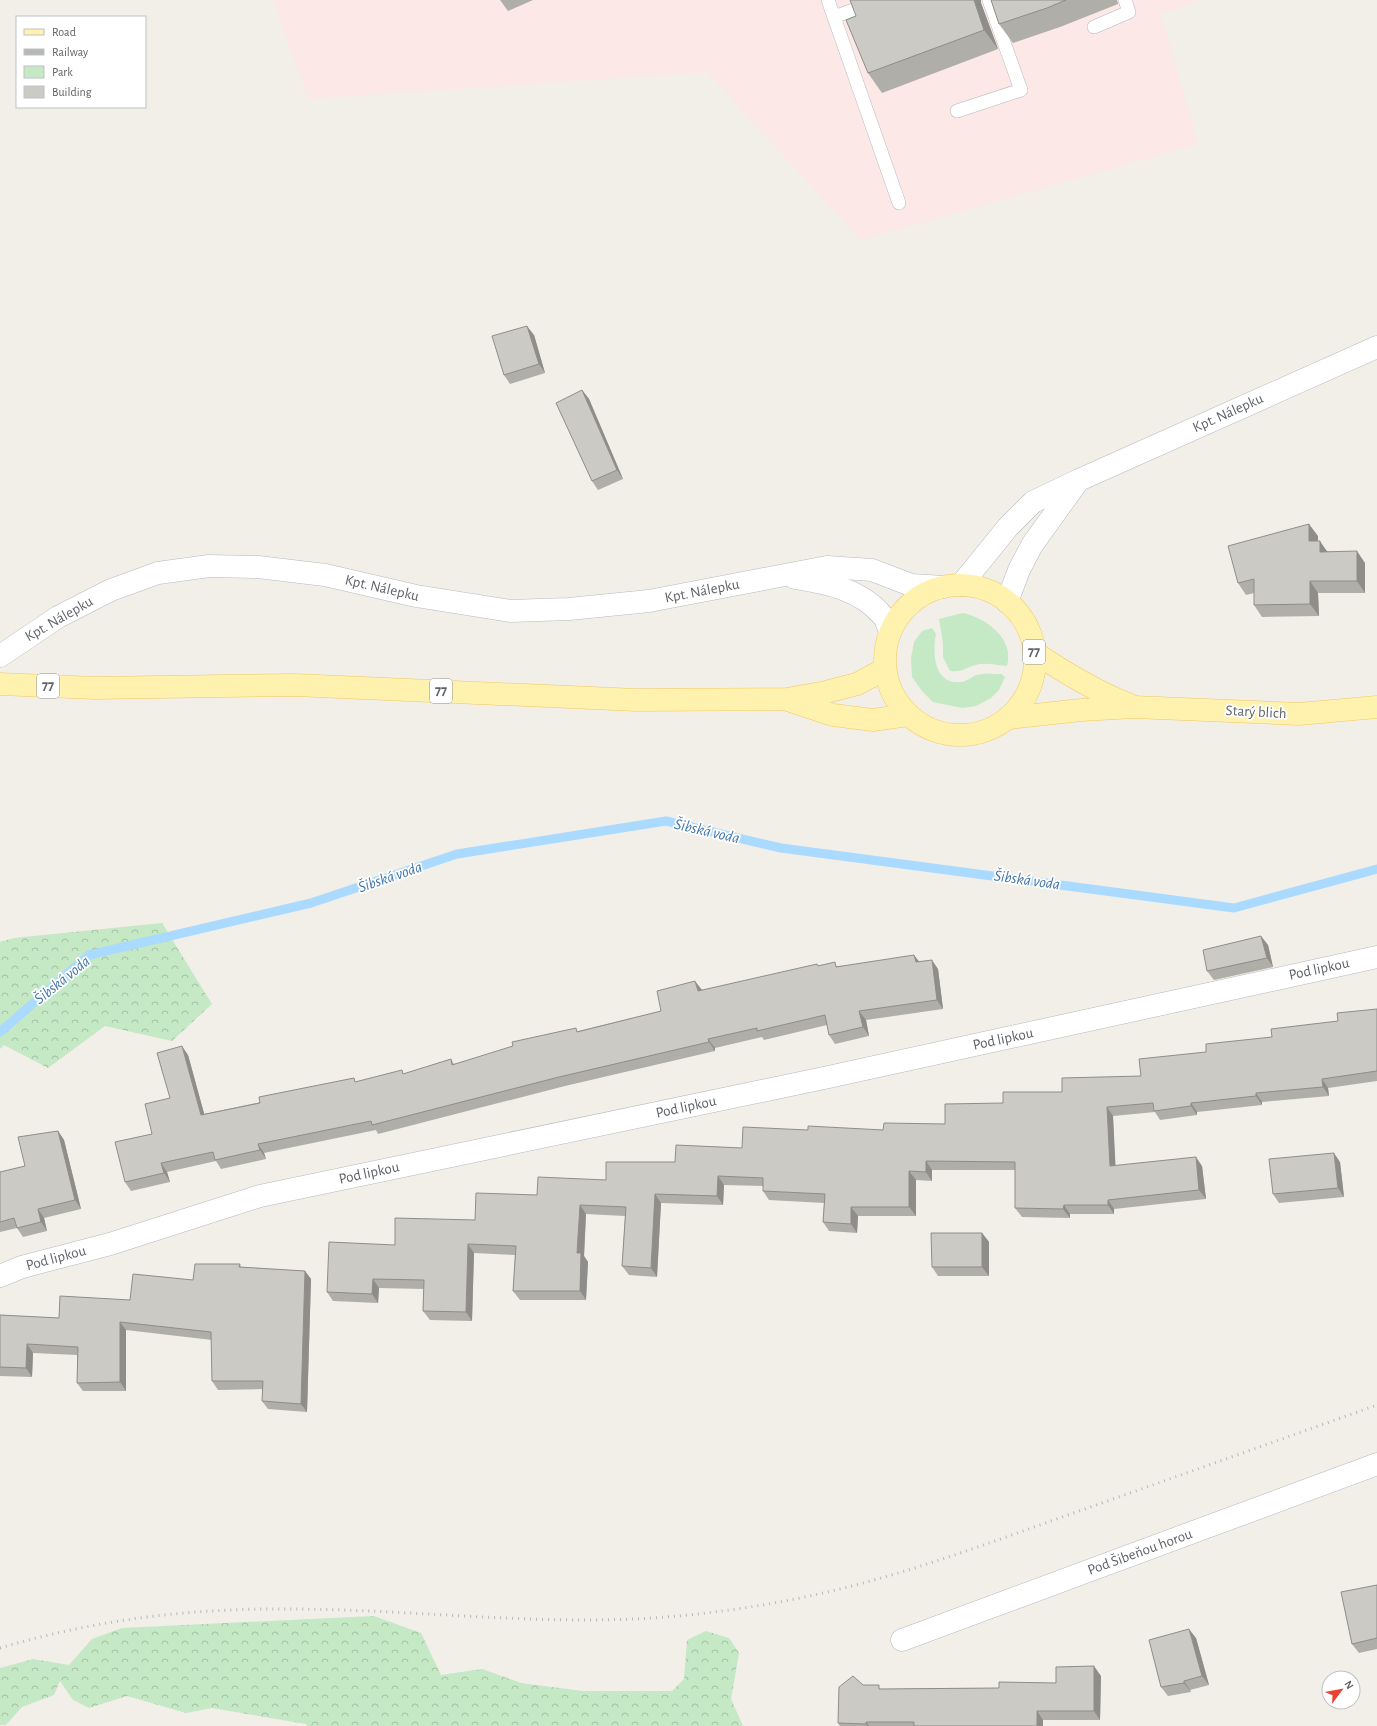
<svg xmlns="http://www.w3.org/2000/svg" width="1377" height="1726" font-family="'Alegreya Sans',sans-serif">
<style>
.medical{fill:#fce8e6}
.green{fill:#c5e8c5}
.forest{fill:url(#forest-crowns)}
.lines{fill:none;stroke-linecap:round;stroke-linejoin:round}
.stream{stroke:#aadaff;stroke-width:9}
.service-casing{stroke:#b5b8bc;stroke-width:14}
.minor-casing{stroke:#b5b8bc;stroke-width:23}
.tertiary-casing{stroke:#b5b8bc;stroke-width:23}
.secondary-casing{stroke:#b6babf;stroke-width:23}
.primary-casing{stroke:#f2c960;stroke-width:23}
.service{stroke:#fff;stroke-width:13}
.minor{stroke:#fff;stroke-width:22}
.tertiary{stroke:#fff;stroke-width:22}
.secondary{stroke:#fff;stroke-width:22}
.primary{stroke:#fff2af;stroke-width:22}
.rail{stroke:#b6b7b8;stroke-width:3;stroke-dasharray:1 5;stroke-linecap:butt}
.wall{fill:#afaea9}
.shaded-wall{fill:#8f8d8a}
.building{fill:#cccac5;stroke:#8f8d8a}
.labels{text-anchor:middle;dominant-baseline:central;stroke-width:3.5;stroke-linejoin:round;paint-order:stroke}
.shield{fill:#fff;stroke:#8f9295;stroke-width:1}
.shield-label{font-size:14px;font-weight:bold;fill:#5f6368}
.street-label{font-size:15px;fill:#5f6368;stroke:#fff}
.water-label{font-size:16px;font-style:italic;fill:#4174aa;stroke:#fff}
</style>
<defs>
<pattern id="forest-crowns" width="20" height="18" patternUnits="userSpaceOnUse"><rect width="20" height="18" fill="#c5e8c5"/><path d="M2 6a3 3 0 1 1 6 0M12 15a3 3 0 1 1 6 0" fill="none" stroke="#a3c0a4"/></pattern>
</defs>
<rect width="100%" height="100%" fill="#f1efe8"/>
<path class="medical" d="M273,0H1200L1161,14L1198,144L861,240L706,72L308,99Z"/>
<g class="green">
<path d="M963,613C986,618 1015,639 1007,666C997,665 985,662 975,665C963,669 962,672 950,671L943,657V643L939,619Z"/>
<path d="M932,628L936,634C932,653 934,686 962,682C967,681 972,677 976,675C984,673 994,674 1001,674L1005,677L999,690L991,698L976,706L962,708L933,702L922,691L912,677L911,658L914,642L922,631Z"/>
</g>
<g class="forest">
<path d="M162,923L212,1004L172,1041L105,1026L48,1068L4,1045L0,1049V942L14,938Z"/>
<path d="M374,1616L421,1633L441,1675L482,1669L521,1683L583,1691H672L684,1679L687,1640L706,1631L729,1638L739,1653L731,1699L743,1726H307L306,1724L212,1708L186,1713L127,1696L89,1708L73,1700L60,1681L54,1695L22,1707L6,1725H0V1668L33,1659L69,1665L92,1639L122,1628Z"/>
</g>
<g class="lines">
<path class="stream" d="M0,1032L89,955L311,903L457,854L666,821L781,848L1234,908L1377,869"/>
<defs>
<g id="service">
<path d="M828,0L834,17L880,0"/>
<path d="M834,17L899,203"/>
<path d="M1094,27L1129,12L1125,0"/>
<path d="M957,111L1021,90L989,0"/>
</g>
<g id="minor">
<path d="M0,1276L22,1267L110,1244L260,1196L824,1078L1377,957"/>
<path d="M902,1640L1377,1464"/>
</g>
<g id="tertiary">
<path d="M961,585L1008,527L1033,502L1079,480L1377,347"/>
<path d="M1007,602L1019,570L1032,545L1078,481"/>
</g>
<g id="secondary">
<path d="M795,578C826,583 860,589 882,615C886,619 888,626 890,632"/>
<path d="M0,656L58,617L111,590L158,573L209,566L258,567L325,575L416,596L510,611L569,609L649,601L827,567L872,570L911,585L944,587"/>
</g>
<g id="primary">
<circle cx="960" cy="660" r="75"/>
<path d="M1034,652C1065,673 1095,691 1130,705"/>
<path d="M0,684L95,688L295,685L637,700L787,699L826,692L857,684L885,669"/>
<path d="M788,700L833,715L873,720L908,715"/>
<path d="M1008,718L1081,710L1134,707L1299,714L1377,707"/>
</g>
</defs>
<use href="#service" class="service-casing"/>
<use href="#minor" class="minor-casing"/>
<use href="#tertiary" class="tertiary-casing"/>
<use href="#secondary" class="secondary-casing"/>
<use href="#primary" class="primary-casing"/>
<use href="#service" class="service"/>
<use href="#minor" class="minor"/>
<use href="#tertiary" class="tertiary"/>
<use href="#secondary" class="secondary"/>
<use href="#primary" class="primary"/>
<path class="rail" d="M0,1648C94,1620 190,1608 288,1609C418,1609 548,1628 678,1616C742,1610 805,1599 867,1582C940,1562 1011,1535 1082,1510C1181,1475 1279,1440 1377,1405"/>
</g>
<g class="wall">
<path d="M500,0H533L508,11Z"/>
<path d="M991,0H1117L1118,4L1060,27L1013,43L999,24Z"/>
<path d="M981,3L998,49L882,93L868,73L856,16Z"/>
<path d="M534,335L545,373L510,384L504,375Z"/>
<path d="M582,390L589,399L623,479L598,490L592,481Z"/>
<path d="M1318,536V541L1327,551L1365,563V593H1318L1319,616L1262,617L1254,605V593L1246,595L1238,583Z"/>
<path d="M1268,945L1273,967L1214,980L1207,971Z"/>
<path d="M919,962L938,969L943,1009L866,1020L869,1036L835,1044L829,1035L827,1025L764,1040L762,1037L715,1048V1051L565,1086L378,1134L376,1130L264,1153L266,1159L221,1169L216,1161L167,1172L170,1182L131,1191L125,1182L152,1134L170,1098L188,1055L204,1114L356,1082L404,1074L451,1059L454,1064L578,1031L661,1011L702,990L818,966H838Z"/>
<path d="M1377,1009V1081L1328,1088L1329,1096L1262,1102V1105L1197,1112V1115L1160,1120L1155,1112L1113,1116L1115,1166H1202L1206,1199L1114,1209V1214H1070V1218L1022,1217L1015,1208V1170H932V1181L916,1180V1216H858L857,1233L829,1231L823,1222L824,1203L769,1200L763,1191V1186L724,1185L723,1205L661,1203L657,1277L629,1275L622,1266L625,1216L586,1214L584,1256L588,1262L586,1300H520L513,1291L515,1255L474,1253L472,1321L430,1320L423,1311L424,1289L379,1288L378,1303L333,1301L327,1292L395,1245L475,1220L537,1195L606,1180L675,1162L742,1148L808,1130H883L945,1124L1003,1103L1062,1092L1141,1076L1206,1052L1272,1037L1338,1021Z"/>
<path d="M58,1131L64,1140L81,1209L44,1218L47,1231L23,1237L17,1228L0,1232V1172L25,1166Z"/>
<path d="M1340,1162L1344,1197L1279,1203L1273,1194Z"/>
<path d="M982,1233L989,1242V1276H938L932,1267Z"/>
<path d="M240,1264L241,1267L305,1271L311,1279L307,1412L268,1409L262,1401V1389L218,1390L212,1381V1340L126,1330V1391H83L77,1383V1355L33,1353L32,1377L0,1376V1315L59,1318L130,1300L193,1280Z"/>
<path d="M1377,1585V1649L1359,1653L1352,1644Z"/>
<path d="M1196,1638L1209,1685L1190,1690L1191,1692L1168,1696L1161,1687Z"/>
<path d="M1101,1676L1100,1720H1043V1726H840L838,1723L863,1685L881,1689L999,1688L1056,1683Z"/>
</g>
<g class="shaded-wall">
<path d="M974,0H981V3L998,49L984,30Z"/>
<path d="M527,326L534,335L545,373L539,364Z"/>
<path d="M582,390L589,399L623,479L617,470Z"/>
<path d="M1309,524L1318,536V553L1309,541Z"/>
<path d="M1320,541L1328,553L1320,552Z"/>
<path d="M1357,551L1365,563V593L1357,581Z"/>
<path d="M1310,581L1318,593L1319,616L1310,604Z"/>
<path d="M1261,936L1268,945L1273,967L1267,958Z"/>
<path d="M914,955L921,964L916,962Z"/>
<path d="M932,960L938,969L943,1009L937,1000Z"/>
<path d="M695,981L702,990L704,1000L698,991Z"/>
<path d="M859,1011L866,1020L869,1036L863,1027Z"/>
<path d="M708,1039L715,1048V1051L709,1042Z"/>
<path d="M182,1046L188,1055L207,1124L201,1115Z"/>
<path d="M1322,1079L1328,1088L1329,1096L1323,1087Z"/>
<path d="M1256,1093L1262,1102V1105L1256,1096Z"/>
<path d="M1191,1103L1197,1112V1115L1191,1106Z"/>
<path d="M1107,1107L1113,1116L1116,1175L1110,1166Z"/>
<path d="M58,1131L64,1140L81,1209L75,1200Z"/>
<path d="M258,1144L264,1153L266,1159L260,1150Z"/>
<path d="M1334,1153L1340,1162L1344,1197L1338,1188Z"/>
<path d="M1196,1157L1202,1166L1206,1199L1199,1190Z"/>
<path d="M926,1161L932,1170V1181L926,1172Z"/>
<path d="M161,1163L167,1172L170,1182L164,1173Z"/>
<path d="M909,1171L916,1180V1216L909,1207Z"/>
<path d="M718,1176L724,1185L723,1205L717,1196Z"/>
<path d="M655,1194L661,1203L657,1277L651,1268Z"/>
<path d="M1108,1200L1114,1209V1214L1108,1205Z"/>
<path d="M580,1205L586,1214L584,1256L588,1262L586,1300L580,1291L577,1253Z"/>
<path d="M1064,1205L1070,1214V1218L1063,1209Z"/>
<path d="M851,1207L858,1216L857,1233L851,1224Z"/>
<path d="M38,1209L44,1218L47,1231L41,1222Z"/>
<path d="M982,1233L989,1242V1276L982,1267Z"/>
<path d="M468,1244L474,1253L472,1321L466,1312Z"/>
<path d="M305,1271L311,1279L307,1412L301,1404Z"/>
<path d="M373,1279L379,1288L378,1303L372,1294Z"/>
<path d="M120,1322L126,1330V1391L120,1382Z"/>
<path d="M27,1344L33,1353L32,1377L26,1368Z"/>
<path d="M1189,1629L1196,1638L1209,1685L1202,1676Z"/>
<path d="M1094,1666L1101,1676L1100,1720L1094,1711Z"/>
<path d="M1184,1681L1190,1690L1191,1692L1184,1683Z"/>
<path d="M1037,1711L1043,1720V1726H1037Z"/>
<path d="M866,1722L869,1726H867L866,1724Z"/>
</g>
<g class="building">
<path d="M850,0H974L984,30L868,73L846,20L856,16Z"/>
<path d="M991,0H1066L1047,8L999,24Z"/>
<path d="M527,326L539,364L504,375L492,336Z"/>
<path d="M582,390L617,470L592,481L556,403Z"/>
<path d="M1309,524V541H1320V552L1357,551V581H1310V604L1254,605V579L1238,583L1228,546Z"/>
<path d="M1261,936L1267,958L1207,971L1203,950Z"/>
<path d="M914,955L916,962L932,960L937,1000L859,1011L863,1027L829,1035L825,1015L757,1031V1028L708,1039L709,1042L559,1077L372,1125L371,1121L258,1144L260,1150L215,1160L213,1152L161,1163L164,1173L125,1182L115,1142L152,1134L145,1104L170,1098L157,1053L182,1046L201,1115L260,1103L259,1097L354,1078L355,1082L402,1070L403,1074L451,1059L452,1065L513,1046L512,1042L576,1028L577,1032L661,1011L657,991L695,981L698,991L817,964L818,966L835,962L836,967Z"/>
<path d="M1377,1009V1071L1322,1079L1323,1087L1256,1093V1096L1191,1103V1106L1154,1111L1153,1103L1107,1107L1110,1166L1196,1157L1199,1190L1108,1200V1205H1064L1063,1209L1015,1208V1162L926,1161V1172L909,1171V1207H851V1224L823,1222L825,1194L763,1191V1178L718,1176L717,1196L655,1194L651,1268L622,1266L626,1207L580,1205L577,1253H581L580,1291H513L516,1246L468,1244L466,1312L423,1311L424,1280L373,1279L372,1294L327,1292L329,1242L395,1245V1218L475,1220L476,1193L537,1195L538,1177L606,1180V1162H675L676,1145L742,1148L743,1127L808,1130V1126L883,1130L884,1123L945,1124V1104L1003,1103V1092H1062V1078L1141,1076L1139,1059L1206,1052V1044L1272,1037L1271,1029L1338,1021L1337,1013Z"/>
<path d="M58,1131L75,1200L38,1209L41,1222L17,1228L14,1218L0,1222V1172L25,1166L18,1137Z"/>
<path d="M1334,1153L1338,1188L1273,1194L1269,1159Z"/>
<path d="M931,1233H982V1267H932Z"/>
<path d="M195,1264H240L239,1267L305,1271L301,1404L262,1401L263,1381H212L211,1332L120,1322V1382L77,1383L78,1347L27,1344L26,1368L0,1367V1315L59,1318L60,1296L130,1300L133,1274L193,1280Z"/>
<path d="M1377,1585V1638L1352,1644L1341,1592Z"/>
<path d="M1189,1629L1202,1676L1184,1681V1683L1161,1687L1149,1640Z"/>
<path d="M1094,1666V1711H1037V1726H914V1722H866V1724L838,1723L839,1687L853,1676L863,1685H879V1689L999,1688V1682L1056,1683V1667Z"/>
</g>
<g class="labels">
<g class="shield">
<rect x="1023" y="640" width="22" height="24" rx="3"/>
<rect x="37" y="674" width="22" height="24" rx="3"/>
<rect x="430" y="679" width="22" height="24" rx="3"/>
</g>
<g class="shield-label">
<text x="1034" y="652">77</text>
<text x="48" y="686">77</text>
<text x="441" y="691">77</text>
</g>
<g class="street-label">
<text transform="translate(1228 413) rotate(-24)">Kpt. Nálepku</text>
<text transform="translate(382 588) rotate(13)">Kpt. Nálepku</text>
<text transform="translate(702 591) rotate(-11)">Kpt. Nálepku</text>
<text transform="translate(59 619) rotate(-30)">Kpt. Nálepku</text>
<text transform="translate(1256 712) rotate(3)">Starý blich</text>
<text transform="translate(1319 969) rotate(-12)">Pod lipkou</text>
<text transform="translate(1003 1039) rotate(-12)">Pod lipkou</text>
<text transform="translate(686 1107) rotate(-12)">Pod lipkou</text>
<text transform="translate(369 1173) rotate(-12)">Pod lipkou</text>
<text transform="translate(56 1258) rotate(-15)">Pod lipkou</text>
<text transform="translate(1140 1552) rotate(-20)">Pod Šibeňou horou</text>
</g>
<g class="water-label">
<text transform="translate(707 831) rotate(13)">Šibská voda</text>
<text transform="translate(390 877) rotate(-19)">Šibská voda</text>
<text transform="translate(1027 880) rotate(8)">Šibská voda</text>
<text transform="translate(62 980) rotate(-39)">Šibská voda</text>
</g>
</g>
<rect x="16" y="16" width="130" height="92" fill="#ffffff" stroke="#bfc1c3"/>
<rect x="24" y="29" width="20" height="6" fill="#fff2af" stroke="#bfc1c3"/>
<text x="52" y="36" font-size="12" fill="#5f6368">Road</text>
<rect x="24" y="49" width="20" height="6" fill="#b6b7b8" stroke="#bfc1c3"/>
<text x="52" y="56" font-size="12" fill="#5f6368">Railway</text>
<rect x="24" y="66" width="20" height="12" fill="#c5e8c5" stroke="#bfc1c3"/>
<text x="52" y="76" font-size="12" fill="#5f6368">Park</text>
<rect x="24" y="86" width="20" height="12" fill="#cccac5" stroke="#bfc1c3"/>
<text x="52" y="96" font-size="12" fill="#5f6368">Building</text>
<g transform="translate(1341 1690) rotate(58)"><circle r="19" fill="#ffffff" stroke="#bfc1c3"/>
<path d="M0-3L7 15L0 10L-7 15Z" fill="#ea4335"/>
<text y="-6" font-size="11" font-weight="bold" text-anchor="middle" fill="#5f6368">N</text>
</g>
</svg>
